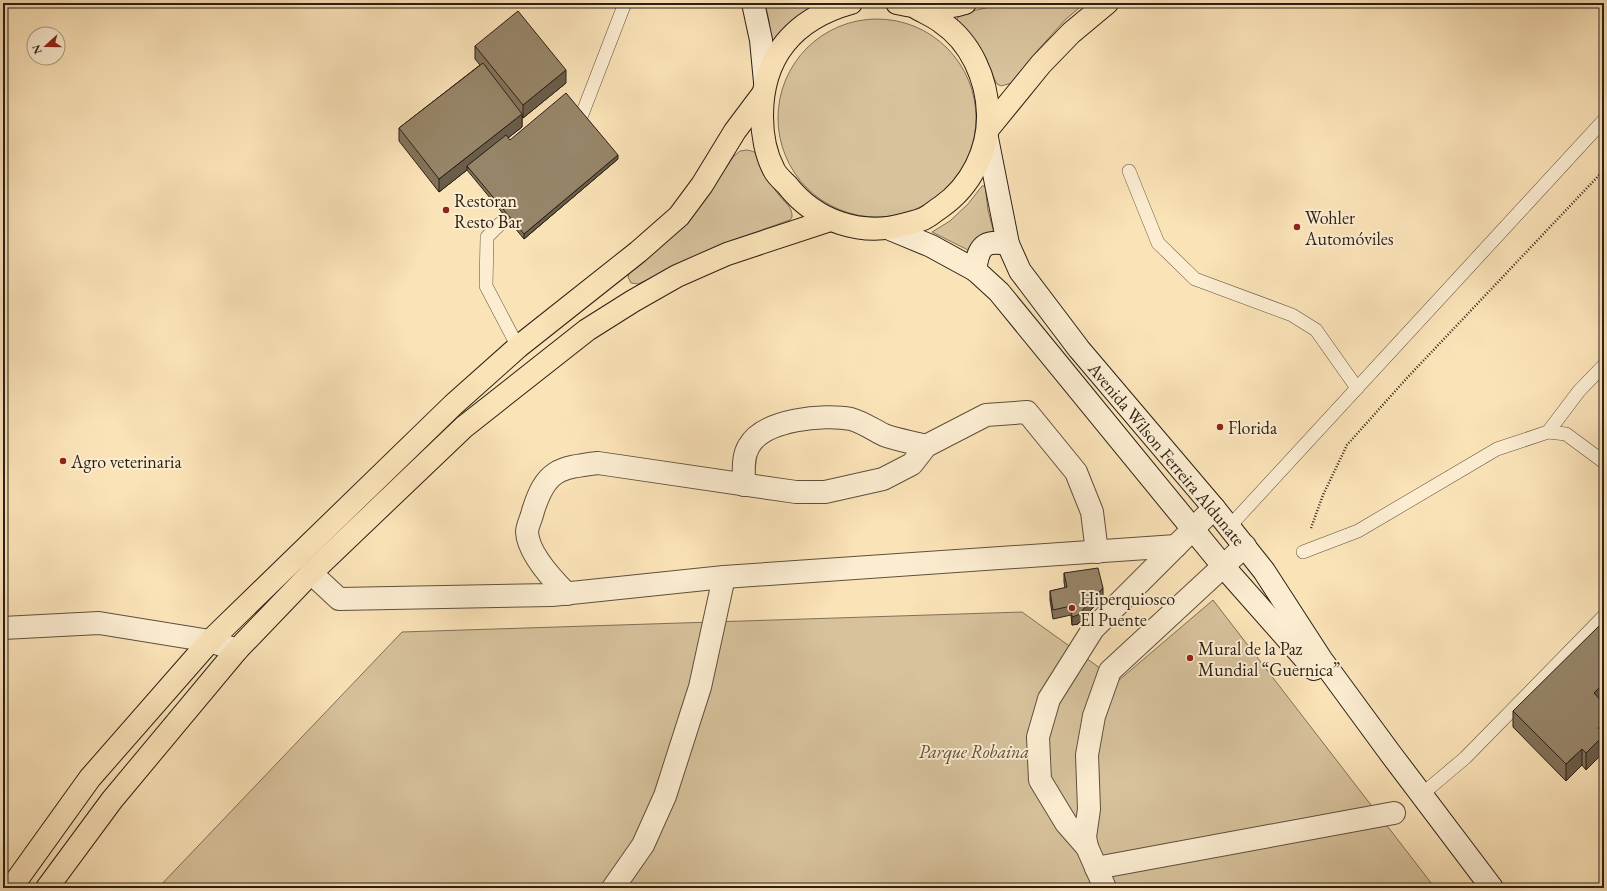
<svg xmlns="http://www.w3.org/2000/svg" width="1607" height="891" font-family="'EB Garamond',serif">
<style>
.green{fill:#d7c29c;stroke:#807058}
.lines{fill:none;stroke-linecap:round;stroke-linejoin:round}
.lane-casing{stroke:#5e503d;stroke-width:14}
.street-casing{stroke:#5e503d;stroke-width:24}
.secondary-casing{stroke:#2a1f14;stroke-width:24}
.highway-casing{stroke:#2a1f14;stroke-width:24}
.path{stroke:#2a1f14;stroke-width:2.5;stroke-dasharray:1 2;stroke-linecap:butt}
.lane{stroke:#fcedd1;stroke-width:13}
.street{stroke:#fcedd1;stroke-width:22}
.secondary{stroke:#fcedd1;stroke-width:22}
.highway{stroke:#fbe3b8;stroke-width:22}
.wall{fill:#82725a;stroke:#2a1f14}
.shaded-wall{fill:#6a5d4a;stroke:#2a1f14}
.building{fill:#978569;stroke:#2a1f14}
.poi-dot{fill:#8f2418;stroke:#fcedd1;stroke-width:1.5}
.labels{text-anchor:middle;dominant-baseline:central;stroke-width:4;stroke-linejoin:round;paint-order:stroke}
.poi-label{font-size:18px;fill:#2a1f14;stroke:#fcedd1;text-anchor:start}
.street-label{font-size:18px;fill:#2a1f14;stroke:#fcedd1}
.park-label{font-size:18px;font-style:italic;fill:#5e503d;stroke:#fcedd1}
</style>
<rect width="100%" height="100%" fill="#fbe3b8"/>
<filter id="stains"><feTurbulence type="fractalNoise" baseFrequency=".005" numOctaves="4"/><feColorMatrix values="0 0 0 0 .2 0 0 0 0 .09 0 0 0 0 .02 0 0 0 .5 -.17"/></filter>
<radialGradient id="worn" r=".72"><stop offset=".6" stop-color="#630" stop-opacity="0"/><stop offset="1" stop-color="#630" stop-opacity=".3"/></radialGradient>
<g class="green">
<path d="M765,3H818V5L771,49L769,21Z"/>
<path d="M1007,3H1085L1065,20L1037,51L1012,83L1001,86L997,84L988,66L956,23L959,14Z"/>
<circle cx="877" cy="118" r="99"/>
<path d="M747,150C751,151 755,151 757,155C766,167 768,182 778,194C783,201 793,207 792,217L790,220L733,240L638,284L631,283L628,277L630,271L689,220L734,156L740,151Z"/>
<path d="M982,186H985L988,210L994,233L970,251L932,232L950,221L968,204Z"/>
<path d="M1213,600L1435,888H158L402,632L1022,612L1118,681Z"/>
</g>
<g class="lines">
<defs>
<g id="lane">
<path d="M576,130L625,3"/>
<path d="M1129,171L1158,243L1195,279L1292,315L1316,330L1357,388"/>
<path d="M518,347L486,286L487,237L519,205"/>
<path d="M1548,432L1579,391L1604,365"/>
<path d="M1229,527L1604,120"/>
<path d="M1303,552L1358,531L1497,449L1548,432L1566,434L1604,462"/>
<path d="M1421,795L1465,758L1604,616"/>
</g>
<g id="street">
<path d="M744,485C744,472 742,457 749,446C764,419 824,414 851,419C862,422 874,430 884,435C897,440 912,442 926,446"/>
<path d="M311,573L339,599L552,595L724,577L1176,546"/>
<path d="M567,594C553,580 528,553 527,532C527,526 532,517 533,511C546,470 558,468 598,463L796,492H825L883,479L912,464L926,446L986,415L1027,412L1076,472L1092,512L1097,552"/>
<path d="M3,628L99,623L210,641L237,650"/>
<path d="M1087,847L1066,823L1040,780L1038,737L1049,699L1093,629L1214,508"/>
<path d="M1096,868L1394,813"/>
<path d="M613,888L643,845L665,796L700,687L724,577"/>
<path d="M1105,888L1087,847L1085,837L1089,809L1087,755L1094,716L1110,671L1245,546"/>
</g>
<g id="secondary">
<path d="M753,3L761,40L765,82"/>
<path d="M987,138L1008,244L1020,271L1079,349L1214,508L1264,571L1321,659L1390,753L1492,888"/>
<path d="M890,229L931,246L975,270L999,292L1223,566L1314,669"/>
<path d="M975,270C979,246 983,240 1008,244"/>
</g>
<g id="highway">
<path d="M851,3C794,19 762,57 762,116C762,134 766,155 774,170C777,176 783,181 787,185C816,222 862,237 906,224C912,222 920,221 925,218C931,215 936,210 941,207C971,186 989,150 988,114C987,79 971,42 941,22C933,16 923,12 915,7"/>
<path d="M897,3C919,8 943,10 965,3"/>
<path d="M988,129L1041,64L1071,33L1107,3"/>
<path d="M11,888L90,778L210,641L453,405L518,347L638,252L679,216L702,185L735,131L762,95"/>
<path d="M47,888L112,800L237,650L311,573L464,427L587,330L633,301L677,276L727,254L830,220"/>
</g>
</defs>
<use href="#lane" class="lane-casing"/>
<use href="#street" class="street-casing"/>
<use href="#secondary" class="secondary-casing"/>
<use href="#highway" class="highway-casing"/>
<path class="path" d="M1311,528L1323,495L1347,445L1406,379L1604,170"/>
<use href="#lane" class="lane"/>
<use href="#street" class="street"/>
<use href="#secondary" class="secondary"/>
<use href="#highway" class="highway"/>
</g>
<g class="wall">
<path d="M475,46L566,83L523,118L522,116V127L508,138L510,140L618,159L524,239L467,170L439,192L399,141V128L480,65L475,59Z"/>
<path d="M1064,573L1103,597L1078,624L1072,625L1071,615L1053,619L1050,600V591L1065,588L1064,582Z"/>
<path d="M1602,702L1604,704V752L1586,770L1582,765L1566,781L1513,727V711Z"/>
</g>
<g class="shaded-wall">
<path d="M566,70V83L523,118V105Z"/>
<path d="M522,114V127L469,169L467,166V170L439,192V179Z"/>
<path d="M618,155V159L524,239V234Z"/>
<path d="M1103,588V597L1078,624L1072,625V617Z"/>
<path d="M1604,683V700L1594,710V693Z"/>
<path d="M1604,722V752L1586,770V753L1598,728Z"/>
<path d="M1582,749V765L1566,781V764Z"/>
</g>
<g class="building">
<path d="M518,11L566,70L523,105L475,46Z"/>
<path d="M483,63L522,114L439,179L399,128Z"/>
<path d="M566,93L618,155L524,234L467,166L506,135L510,140Z"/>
<path d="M1098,568L1103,588L1078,615L1072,617L1071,606L1053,610L1050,591L1067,587L1064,573Z"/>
<path d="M1604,621V683L1594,693L1604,704V722L1598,728L1604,734V735L1586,753L1582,749L1566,764L1513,711Z"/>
</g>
<g class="poi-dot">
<circle cx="446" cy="210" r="4"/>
<circle cx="1297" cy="227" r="4"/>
<circle cx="1220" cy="427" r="4"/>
<circle cx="63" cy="461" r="4"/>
<circle cx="1072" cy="608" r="4"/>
<circle cx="1190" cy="658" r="4"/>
</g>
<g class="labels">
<g class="poi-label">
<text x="454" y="200">Restoran<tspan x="454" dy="21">Resto Bar</tspan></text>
<text x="1305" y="217">Wohler<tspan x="1305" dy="21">Automóviles</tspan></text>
<text x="1228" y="427">Florida</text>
<text x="71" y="461">Agro veterinaria</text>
<text x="1080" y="598">Hiperquiosco<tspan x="1080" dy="21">El Puente</tspan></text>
<text x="1198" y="648">Mural de la Paz<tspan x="1198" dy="21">Mundial “Guernica”</tspan></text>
</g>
<g class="street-label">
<text transform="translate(1167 454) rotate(50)">Avenida Wilson Ferreira Aldunate</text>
</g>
<g class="park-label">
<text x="974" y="751">Parque Robaina</text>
</g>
</g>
<rect width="1607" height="891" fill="none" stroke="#fbe3b8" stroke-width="16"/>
<rect x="4" y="4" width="1599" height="883" fill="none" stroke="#2a1f14" stroke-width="2"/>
<rect x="8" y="8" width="1591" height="875" fill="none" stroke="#2a1f14"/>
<g transform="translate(46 46) rotate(249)"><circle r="19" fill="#fcedd1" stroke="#a89b85"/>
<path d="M0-3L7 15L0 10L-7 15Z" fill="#8f2418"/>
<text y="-6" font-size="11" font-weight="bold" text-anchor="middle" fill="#2a1f14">N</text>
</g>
<rect width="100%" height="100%" filter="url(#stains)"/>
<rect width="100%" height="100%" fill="url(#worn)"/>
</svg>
